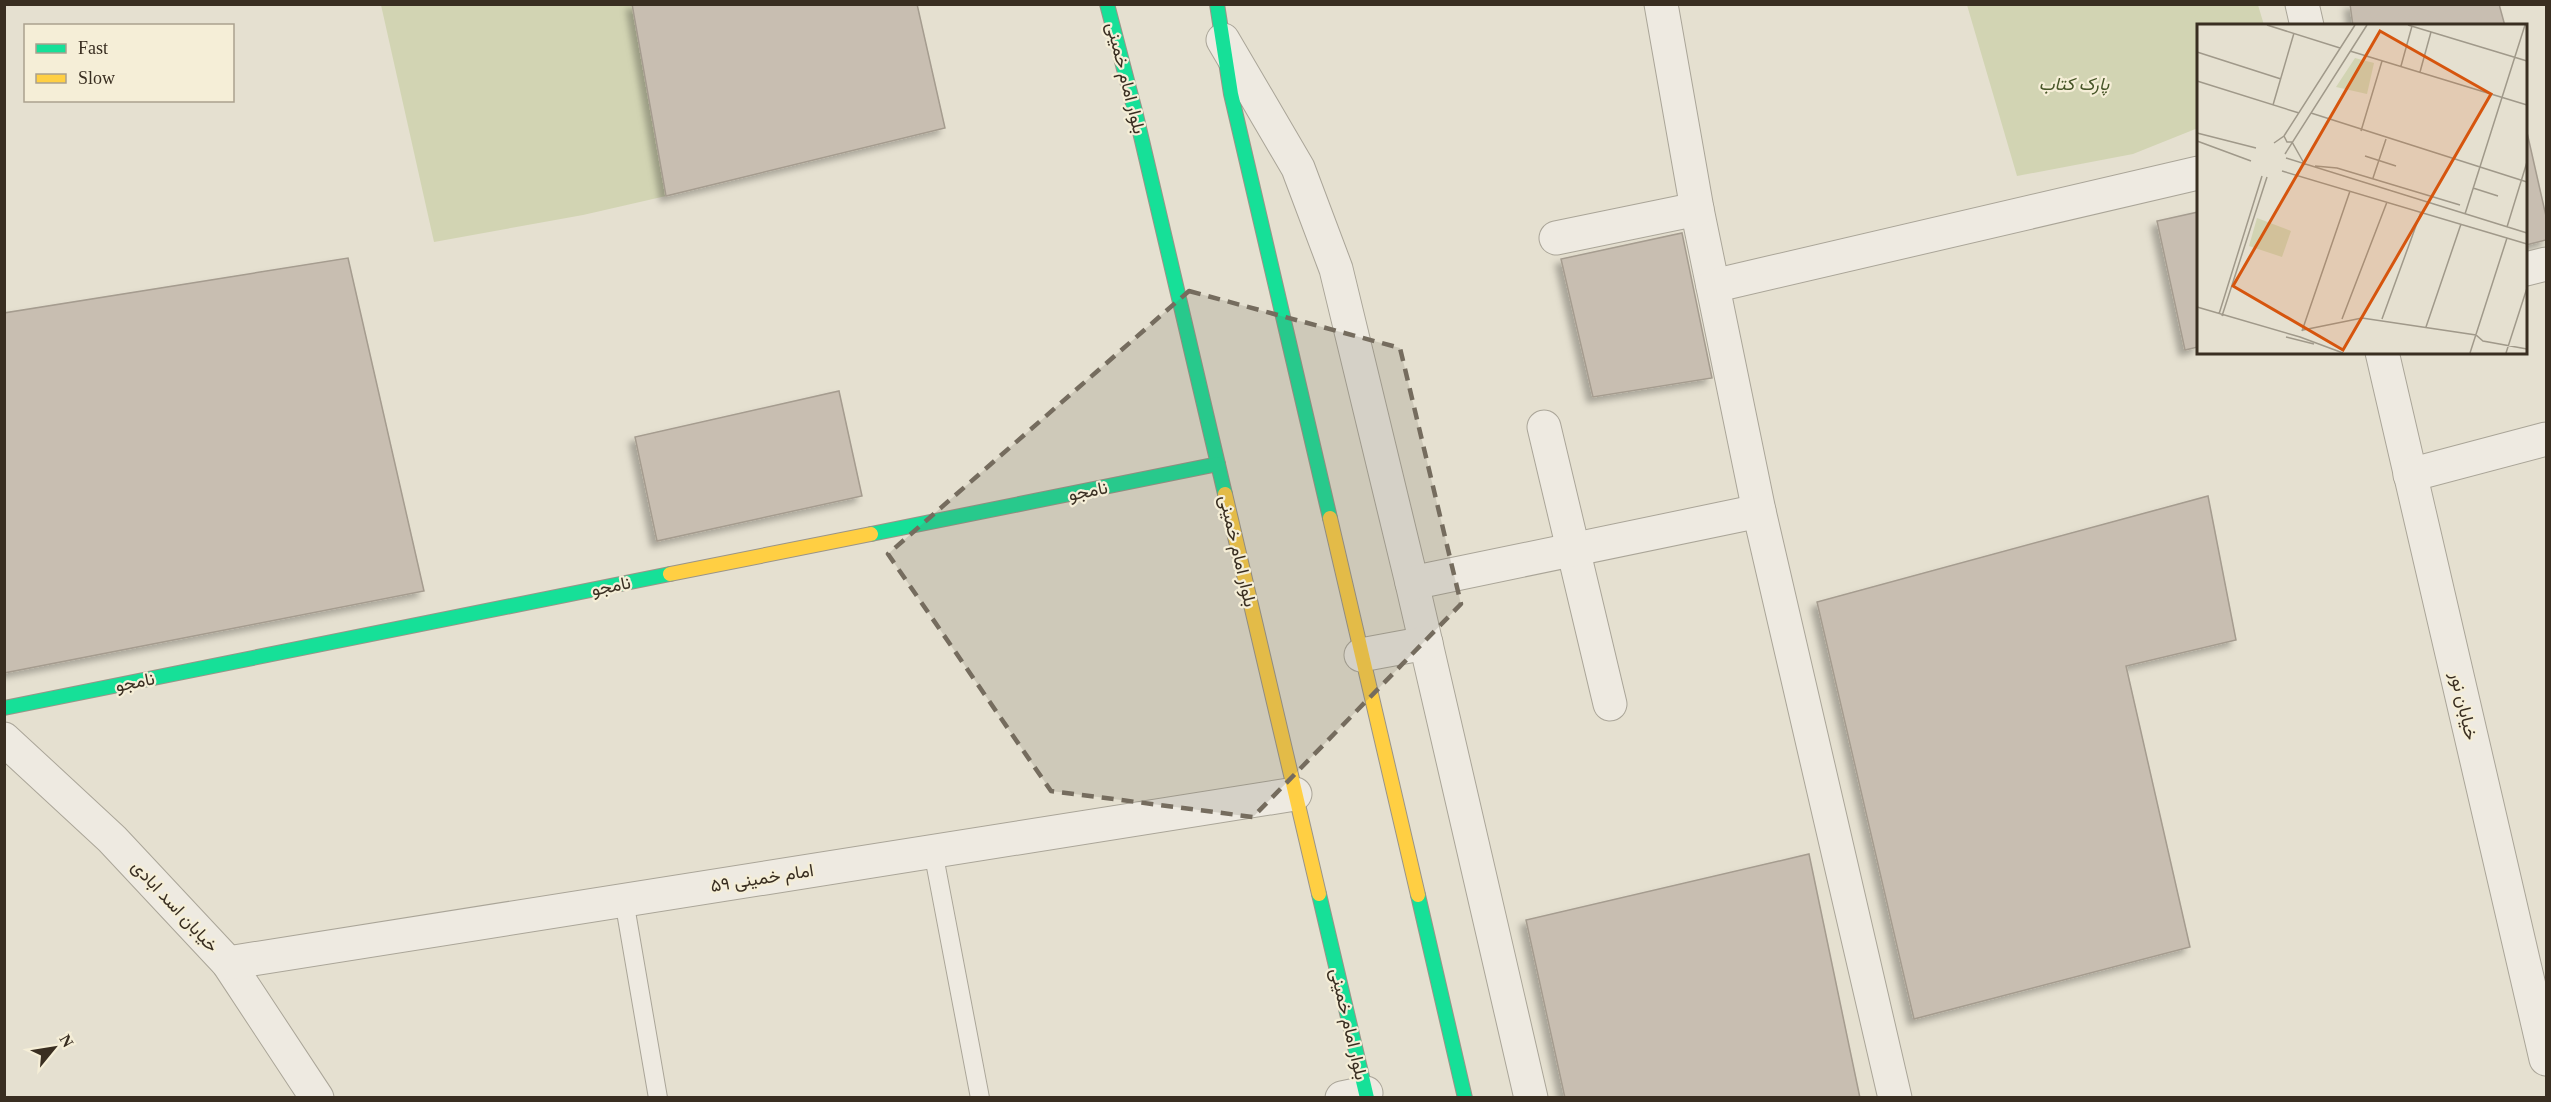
<svg xmlns="http://www.w3.org/2000/svg" width="2551" height="1102" font-family="'Times New Roman',Vazirmatn,serif">
<style>
.green{fill:#d2d4b3}
.building{fill:#c8beb1;stroke:#a59c8f;stroke-width:1.5;filter:url(#shadow)}
.lines{fill:none;stroke-linecap:round;stroke-linejoin:round}
.lane-casing{stroke:#aaa598;stroke-width:20}
.street-casing{stroke:#aaa598;stroke-width:35}
.fast-casing{stroke:#9a9488;stroke-width:16}
.slow-casing{stroke:#9a9488;stroke-width:16}
.lane{stroke:#eeeae1;stroke-width:18}
.street{stroke:#eeeae1;stroke-width:33}
.fast{stroke:#16e098;stroke-width:14}
.slow{stroke:#ffcf43;stroke-width:14}
.marked{fill:#756c5e;fill-opacity:0.2;stroke:#756c5e;stroke-width:4.5;stroke-dasharray:12 8;stroke-linejoin:round}
.labels{text-anchor:middle;dominant-baseline:central;stroke-width:4.5;stroke-linejoin:round;paint-order:stroke}
.street-label{font-size:18px;fill:#392e21;stroke:#f5eed7}
.park-label{font-size:18px;font-style:italic;fill:#475528;stroke:#f5eed7}
.inset-road{fill:none;stroke:#a0998a;stroke-width:1.5}
.view{fill:#d6550e;fill-opacity:0.15;stroke:#d6550e;stroke-width:3}
.inset-edge{fill:none;stroke:#392e21;stroke-width:3}
</style>
<defs>
<filter id="shadow"><feDropShadow dx="-5.5" dy="5.5" stdDeviation="3" flood-color="#0004"/></filter>
</defs>
<rect width="100%" height="100%" fill="#e5e0d0"/>
<g class="green">
<path d="M381,5H632L666,196L583,215L434,242Z"/>
<path d="M1967,5H2258L2264,25L2198,26V128L2133,154L2017,176Z"/>
</g>
<g class="building">
<path d="M632,4H917L945,128L666,196Z"/>
<path d="M2350,4H2499L2505,26H2353Z"/>
<path d="M2526,128L2546,216V240L2526,245Z"/>
<path d="M2198,212V347L2185,350L2157,221Z"/>
<path d="M1682,233L1712,378L1593,397L1561,259Z"/>
<path d="M348,258L424,591L4,673V313Z"/>
<path d="M839,391L862,496L657,541L635,437Z"/>
<path d="M2208,496L2236,640L2126,666L2190,947L1914,1019L1817,602Z"/>
<path d="M1809,854L1860,1098H1565L1526,920Z"/>
</g>
<g class="lines">
<defs>
<g id="lane">
<path d="M933,851L980,1098"/>
<path d="M624,900L658,1098"/>
</g>
<g id="street">
<path d="M1661,4L1697,209L1759,511L1895,1098"/>
<path d="M2302,4L2307,26"/>
<path d="M1223,40L1298,168L1336,269L1412,583L1531,1098"/>
<path d="M1556,238L1697,209"/>
<path d="M2526,269L2546,264"/>
<path d="M1713,286L2198,173"/>
<path d="M2382,352L2546,1059"/>
<path d="M1544,427L1610,704"/>
<path d="M2410,475L2546,439"/>
<path d="M1412,583L1759,511"/>
<path d="M1361,655L1426,643"/>
<path d="M4,739L112,839L228,963L317,1098"/>
<path d="M228,963L1295,794"/>
<path d="M1342,1098L1366,1093"/>
</g>
<g id="fast">
<path d="M1107,4L1136,115L1225,494"/>
<path d="M1217,4L1231,94L1330,518"/>
<path d="M871,534L1218,464"/>
<path d="M4,708L670,574"/>
<path d="M1319,894L1367,1098"/>
<path d="M1418,895L1465,1098"/>
</g>
<g id="slow">
<path d="M1225,494L1319,894"/>
<path d="M1330,518L1418,895"/>
<path d="M670,574L871,534"/>
</g>
</defs>
<use href="#lane" class="lane-casing"/>
<use href="#street" class="street-casing"/>
<use href="#fast" class="fast-casing"/>
<use href="#slow" class="slow-casing"/>
<use href="#lane" class="lane"/>
<use href="#street" class="street"/>
<use href="#fast" class="fast"/>
<use href="#slow" class="slow"/>
</g>
<path class="marked" d="M1189,291L1400,348L1461,604L1253,817L1051,791L888,554Z"/>
<g class="labels">
<g class="street-label">
<text transform="translate(1126 78) rotate(76)">بلوار امام خمينی</text>
<text transform="translate(1088 491) rotate(-11)">نامجو</text>
<text transform="translate(1238 551) rotate(77)">بلوار امام خمينی</text>
<text transform="translate(611 586) rotate(-11)">نامجو</text>
<text transform="translate(135 682) rotate(-11)">نامجو</text>
<text transform="translate(2464 706) rotate(77)">خیابان نور</text>
<text transform="translate(762 878) rotate(-9)">امام خمينی ۵۹</text>
<text transform="translate(175 906) rotate(47)">خیابان اسد ابادی</text>
<text transform="translate(1349 1024) rotate(77)">بلوار امام خمينی</text>
</g>
<g class="park-label">
<text x="2074" y="84">پارک کتاب</text>
</g>
</g>
<g transform="translate(2197 24)">
<rect width="330" height="330" fill="#e5e0d0"/>
<path d="M158,34L177,39L170,70L139,63ZM60,194L94,207L85,233L52,222Z" fill="#d2d4b3"/>
<path class="inset-road" d="M70,1L143,24M211,1L330,37M153,27L330,81M0,28L84,55M204,42L215,2M223,48L234,8M0,57L102,89M76,81L97,9M114,89L330,158M164,107L185,37M0,109L59,124M87,112L90,118H95L108,141M0,117L54,137M77,119L87,112L158,1M88,130L170,1M168,132L199,142M89,134L330,209M118,142L140,144L263,181M85,147L330,220M176,154L189,115M276,164L301,172M268,190L328,1M310,203L330,138M0,283L103,313L146,329M22,290L65,152M25,292L70,153M145,295L190,178M185,295L224,188M229,303L264,200M106,306L165,294L279,311L286,317L330,325M105,307L153,167M89,313L117,320M273,329L310,214M309,329L330,264"/>
<path class="view" d="M183,7L294,70L146,326L36,262Z"/>
<rect width="330" height="330" class="inset-edge"/>
</g>
<rect width="2551" height="1102" fill="none" stroke="#392e21" stroke-width="12"/>
<rect x="24" y="24" width="210" height="78" fill="#f5eed7" stroke="#aaa18e" stroke-width="1.5"/>
<rect x="36" y="44" width="30" height="9" fill="#16e098" stroke="#aaa18e" stroke-width="1.5"/>
<text x="78" y="54" font-size="18" fill="#392e21">Fast</text>
<rect x="36" y="74" width="30" height="9" fill="#ffcf43" stroke="#aaa18e" stroke-width="1.5"/>
<text x="78" y="84" font-size="18" fill="#392e21">Slow</text>
<g transform="translate(54 1048) rotate(60)" stroke="#f5eed7" stroke-width="4.5" paint-order="stroke">
<path d="M0-4.5L10 22L0 15L-10 22Z" fill="#392e21"/>
<text y="-9" font-size="16" font-weight="bold" text-anchor="middle" fill="#392e21">N</text>
</g>
</svg>
